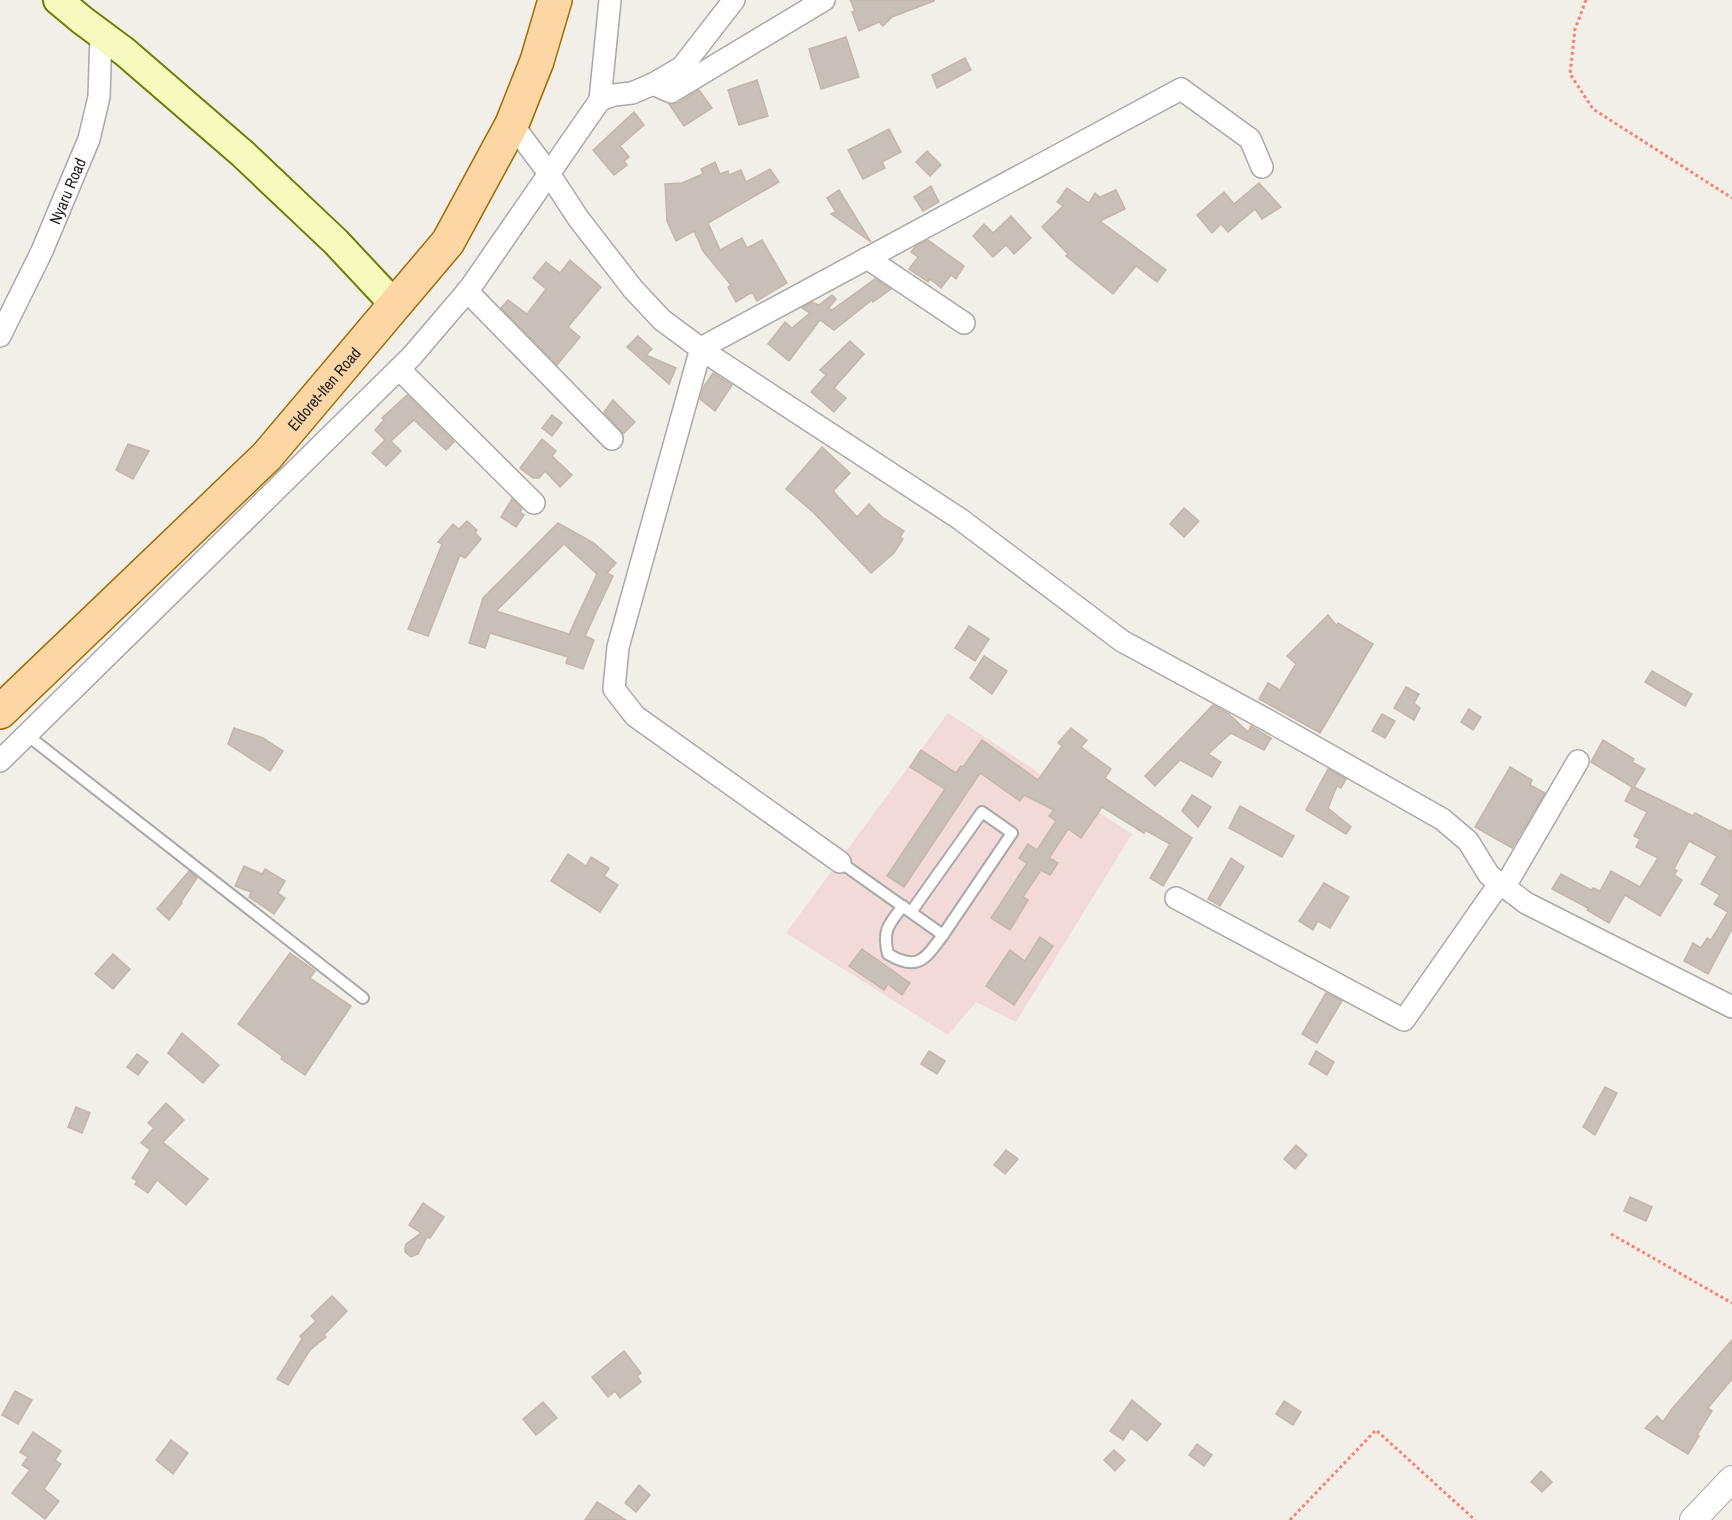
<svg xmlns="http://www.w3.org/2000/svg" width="1732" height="1520" font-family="'Archivo Narrow',sans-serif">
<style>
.commercial{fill:#f2dad9}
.building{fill:#c7bfb8;stroke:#c4b6ab;stroke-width:1.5;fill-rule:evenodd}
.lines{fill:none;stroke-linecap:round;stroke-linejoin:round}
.service-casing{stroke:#a9a9a9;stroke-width:14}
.minor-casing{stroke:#a9a9a9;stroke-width:24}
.tertiary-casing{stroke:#a9a9a9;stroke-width:28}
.secondary-casing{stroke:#707d05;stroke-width:32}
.primary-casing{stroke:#a06b00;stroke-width:36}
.path{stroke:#fa8072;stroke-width:3;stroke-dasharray:3 3;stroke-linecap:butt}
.service{stroke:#fff;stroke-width:10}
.minor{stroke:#fff;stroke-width:21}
.tertiary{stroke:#fff;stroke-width:26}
.secondary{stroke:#f7fabf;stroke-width:28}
.primary{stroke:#fcd6a4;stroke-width:33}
.labels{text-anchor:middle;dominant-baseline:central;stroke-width:4.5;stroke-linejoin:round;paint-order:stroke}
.street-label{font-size:16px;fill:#222;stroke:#fff}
</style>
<rect width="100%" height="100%" fill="#f2efe9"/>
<path class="commercial" d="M948,713L1132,834L1016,1022L976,1002L948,1035L786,933Z"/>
<g class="building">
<path d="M850,0H934V1L892,17L883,26L879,22L859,31L852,12L855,11Z"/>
<path d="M846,37L859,77L821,89L809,49Z"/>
<path d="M965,58L971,70L937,88L932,75Z"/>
<path d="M757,80L768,116L739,125L728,90Z"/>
<path d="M699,90L712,108L684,126L669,104L678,103Z"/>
<path d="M634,112L644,125L620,146L629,157L624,161L627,165L614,175L593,150Z"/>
<path d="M889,129L901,152L882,162L885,168L863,179L848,150Z"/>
<path d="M927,151L941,165L930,176L916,162Z"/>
<path d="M715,162L720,174L728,171L729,175L741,170L746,182L770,169L779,182L708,223L720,250L742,238L747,248L762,240L787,283L757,301L752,292L736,302L728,287L731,285L703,251L694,231L676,241L667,221L665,184L682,183L703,174L701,169Z"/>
<path d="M1259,183L1281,207L1262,219L1255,209L1228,232L1221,224L1212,233L1197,215L1224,192L1234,204Z"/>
<path d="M931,186L939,202L923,211L914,197Z"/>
<path d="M1067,188L1089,203L1095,193L1100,197L1116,190L1125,209L1100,221L1166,270L1157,282L1136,266L1113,294L1066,256L1068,254L1042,227L1063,206L1057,202Z"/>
<path d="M839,190L871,242L831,214L836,212L827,198Z"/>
<path d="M1011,216L1031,238L1014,254L1006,245L993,257L973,236L984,224L993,233Z"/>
<path d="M928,240L964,266L956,279L951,275L941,288L930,279L928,282L909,269L918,257L911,252L915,247Z"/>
<path d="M570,260L601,287L568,327L580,337L557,365L501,308L508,300L527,314L546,289L533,278L546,262L560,273Z"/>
<path d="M875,279L891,289L873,302L872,300L834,330L820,320L789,361L768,344L785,322L792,328L810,313L802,308L812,302L819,305L832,295L836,299L828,309L832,310Z"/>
<path d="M638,336L652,349L646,355L676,368L669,384L627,347Z"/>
<path d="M850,341L864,354L834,388L846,398L834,412L811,392L826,375L820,370Z"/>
<path d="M713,373L732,385L715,411L700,399L704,386Z"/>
<path d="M407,395L454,442L446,450L414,420L391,441L401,451L386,466L372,453L385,440L375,430L384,420L382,418Z"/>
<path d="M613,400L635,422L623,434L604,412Z"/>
<path d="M552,415L562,423L552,436L542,428Z"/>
<path d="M542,439L556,451L552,456L572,475L560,487L545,471L539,478H533L520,468Z"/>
<path d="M128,444L149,451L133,479L116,470Z"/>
<path d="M822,447L850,473L833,491L857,517L869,504L882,517L904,531L900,537L903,539L894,553L871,573L813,512L786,489Z"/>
<path d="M512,499L522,509L520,512L524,515L516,527L501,517Z"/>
<path d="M1184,508L1199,521L1184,537L1170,524Z"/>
<path d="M467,521L477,530L475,533L481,539L465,558L460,555L428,636L408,629L442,544L438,542L453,524L459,529Z"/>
<path d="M558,523L594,543L616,563L607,573L613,576L585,636L594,640L583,669L566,663L568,657L490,633L485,648L469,643L483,598ZM564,544L597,574L569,634L496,611Z"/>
<path d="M1328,615L1337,626L1338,623L1373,644L1320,733L1259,699L1268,683L1280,690L1296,664L1287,656Z"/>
<path d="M969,626L989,639L975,661L955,648Z"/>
<path d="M984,656L1007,671L992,694L970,678Z"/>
<path d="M1652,671L1692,694L1685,706L1645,682Z"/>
<path d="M1406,687L1419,694L1414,703L1420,708L1414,720L1394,708Z"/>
<path d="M1213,705L1229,714L1248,732L1251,726L1272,739L1271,738L1264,750L1231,733L1208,754L1221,762L1212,777L1180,760L1155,786L1145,776Z"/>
<path d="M1469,709L1481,717L1473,730L1461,722Z"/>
<path d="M1382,714L1395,721L1385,738L1372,731Z"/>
<path d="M234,728L263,738L283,751L270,771L228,744Z"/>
<path d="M1071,728L1087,740L1081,747L1111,769L1105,778L1192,838L1163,886L1150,878L1170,844L1145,830L1144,833L1102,807L1081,838L1068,829L1049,858L1058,863L1050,875L1041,870L1023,897L1028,900L1010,930L991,918L1027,863L1019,858L1028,844L1037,850L1056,821L1049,816L1054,810L1024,795L1020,801L980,773L904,887L887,876L945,789L910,767L921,750L956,773L961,766L963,767L982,740L1038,780L1062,746L1058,743Z"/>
<path d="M1603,740L1634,759L1632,762L1645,769L1634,787L1693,816L1695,813L1730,831L1728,837L1732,829V929L1708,974L1684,961L1693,943L1701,948L1707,938L1711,940L1728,912L1714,904L1720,895L1701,884L1717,856L1689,841L1674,869L1677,871L1674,875L1682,880L1660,916L1625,895L1609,923L1587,910L1588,908L1552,889L1561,874L1591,890L1593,888L1600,891L1611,871L1640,887L1658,858L1636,847L1640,839L1634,836L1647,812L1625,801L1632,787L1591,762Z"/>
<path d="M1510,767L1532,780L1530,785L1545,793L1512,848L1475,827Z"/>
<path d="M1328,769L1346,779L1341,788L1337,786L1328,808L1351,827L1346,834L1306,810Z"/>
<path d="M1192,795L1211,807L1198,827L1182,811Z"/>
<path d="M1240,806L1294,836L1282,857L1229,828Z"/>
<path d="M568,854L586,866L591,857L609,868L604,876L618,885L600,912L551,881Z"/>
<path d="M1231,858L1244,867L1220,906L1208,899Z"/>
<path d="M244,866L262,874L265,869L285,881L278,893L285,898L274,914L249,897L251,892L235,886Z"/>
<path d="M189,871L197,878L181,902L182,903L169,920L157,909Z"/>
<path d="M1324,883L1349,897L1330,928L1318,921L1313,930L1299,921Z"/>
<path d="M1040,937L1053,946L1014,1005L986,986L1010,950L1025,961Z"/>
<path d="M862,949L910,983L902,995L888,984L884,990L849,966Z"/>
<path d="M290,953L315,971L310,978L351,1006L305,1075L281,1059L282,1056L238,1024Z"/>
<path d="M113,954L130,969L113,989L95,974Z"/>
<path d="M1326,993L1342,1001L1317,1043L1302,1034Z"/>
<path d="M182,1033L219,1065L203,1083L168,1053Z"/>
<path d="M929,1051L945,1061L937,1074L921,1064Z"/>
<path d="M1316,1051L1334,1062L1327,1075L1309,1064Z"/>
<path d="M137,1054L148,1062L138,1075L127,1067Z"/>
<path d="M1605,1087L1617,1093L1595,1135L1583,1127Z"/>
<path d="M166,1103L184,1120L163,1142L208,1179L186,1205L157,1180L148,1193L135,1184L137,1181L132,1178L150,1150L141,1143L154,1128L148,1123Z"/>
<path d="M76,1107L90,1113L82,1133L68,1127Z"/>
<path d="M1296,1145L1307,1155L1295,1169L1284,1159Z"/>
<path d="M1006,1150L1018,1159L1005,1174L994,1165Z"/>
<path d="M1630,1197L1652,1207L1646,1221L1624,1211Z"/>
<path d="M423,1203L444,1217L430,1238L427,1237L418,1254L411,1257L405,1252V1248L406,1244L421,1233L409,1225Z"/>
<path d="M332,1296L347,1311L324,1335L326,1337L310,1350L288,1385L277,1379L302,1339L300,1336L316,1321L311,1316Z"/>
<path d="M1732,1340V1379L1708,1408L1712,1411L1697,1435L1699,1436L1688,1454L1645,1428L1657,1416L1663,1422L1671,1410Z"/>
<path d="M624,1351L641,1373L637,1376L641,1382L620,1398L615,1391L608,1397L592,1377Z"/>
<path d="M15,1391L32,1400L18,1424L2,1415Z"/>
<path d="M1132,1400L1161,1424L1147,1441L1131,1428L1123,1440L1110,1431Z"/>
<path d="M1284,1401L1301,1412L1293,1425L1276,1414Z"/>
<path d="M543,1402L557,1418L536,1435L523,1419Z"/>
<path d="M33,1432L61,1451L55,1460L61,1464L44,1489L59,1501L45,1519L12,1493L30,1470L22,1465L28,1457L20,1452Z"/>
<path d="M171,1440L188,1453L173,1474L156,1460Z"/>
<path d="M1197,1444L1212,1455L1204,1466L1189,1455Z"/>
<path d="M1114,1450L1125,1460L1115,1471L1104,1460Z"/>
<path d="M1541,1471L1552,1482L1542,1492L1531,1482Z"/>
<path d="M639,1485L650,1495L636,1512L625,1503Z"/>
<path d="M597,1502L626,1520H585Z"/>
</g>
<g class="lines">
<defs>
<g id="service">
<path d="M27,735L363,998"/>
<path d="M840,862L943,935L1012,833L982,812L911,912"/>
<path d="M903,906C889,924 882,930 888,954C918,972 925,959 943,935"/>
</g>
<g id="minor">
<path d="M653,84L671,92L824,0"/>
<path d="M600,100L610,0"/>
<path d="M512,124L548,172L578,218L633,289L662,320L708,354L960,519L1122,641L1269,721L1442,819L1468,841L1489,875L1526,903L1732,1007"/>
<path d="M867,258L964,323"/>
<path d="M467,291L612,439"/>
<path id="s1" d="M0,336L42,251L89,139L99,97L101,34"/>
<path d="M399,369L534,503"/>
<path d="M0,761L412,356L470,288L600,100L614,95L632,93L653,84L682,67L734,0"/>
<path d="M840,862L635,716L614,689L618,647L701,348L1181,89L1250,139L1262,167"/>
<path d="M1176,898L1404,1020L1499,884L1508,881L1578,761"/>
</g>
<path id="tertiary" d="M1693,1520L1732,1479"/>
<path id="secondary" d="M58,0L82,20L125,52L243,154L336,242L394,304"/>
<g id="primary">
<path id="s2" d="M0,712L267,456L448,242L512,124L537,61L555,0"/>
</g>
</defs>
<use href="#service" class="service-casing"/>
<use href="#minor" class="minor-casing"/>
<use href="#tertiary" class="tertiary-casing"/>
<use href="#secondary" class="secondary-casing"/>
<use href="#primary" class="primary-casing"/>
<g class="path">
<path d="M1586,0L1575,29L1570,74L1593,109L1732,198"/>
<path d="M1611,1234L1732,1303"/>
<path d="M1290,1520L1376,1430L1475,1520"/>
</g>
<use href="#service" class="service"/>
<use href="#minor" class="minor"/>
<use href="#tertiary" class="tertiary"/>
<use href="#secondary" class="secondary"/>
<use href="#primary" class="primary"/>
</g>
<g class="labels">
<g class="street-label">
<text stroke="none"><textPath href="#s1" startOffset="160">Nyaru Road</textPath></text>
<text stroke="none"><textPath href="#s2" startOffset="458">Eldoret-Iten Road</textPath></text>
</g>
</g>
</svg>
